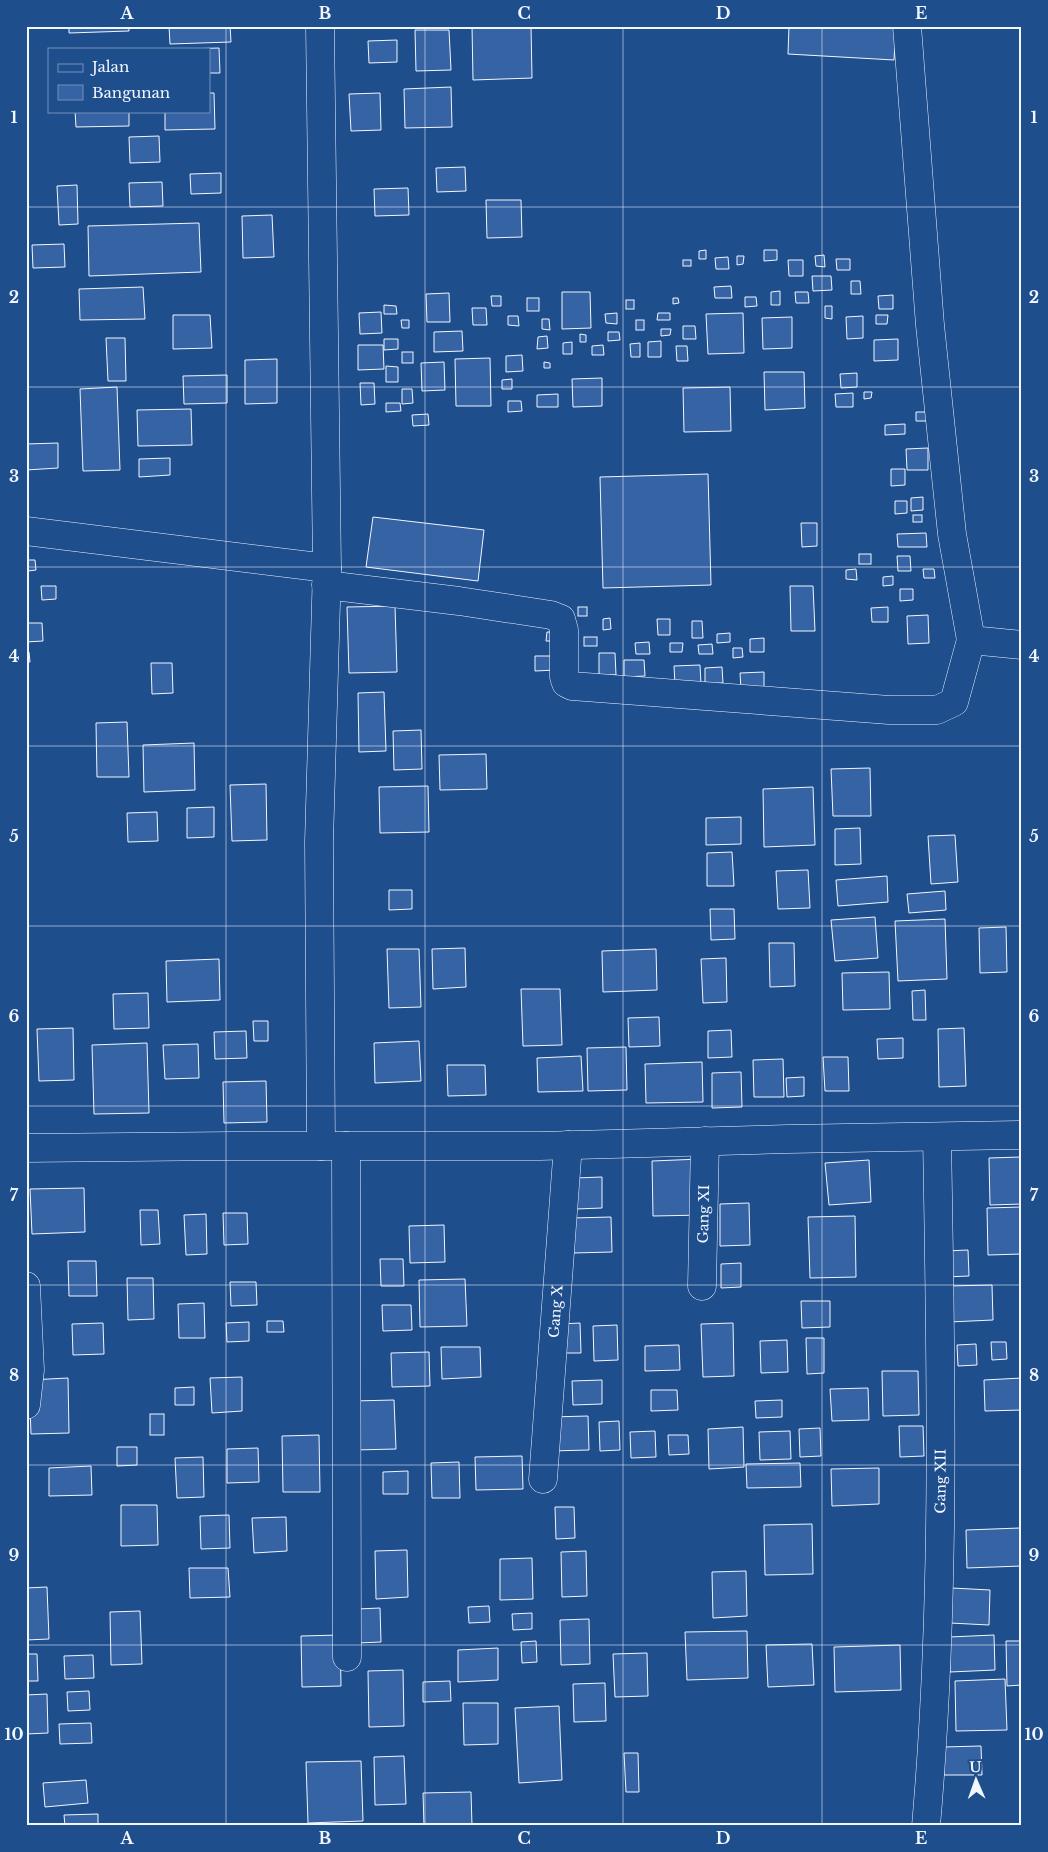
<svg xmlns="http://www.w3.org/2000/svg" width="1048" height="1852" font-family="'Libre Baskerville',serif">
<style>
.building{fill:#3563a3;stroke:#f2f6ff}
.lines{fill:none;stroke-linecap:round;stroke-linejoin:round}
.street-casing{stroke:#f2f6ff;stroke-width:29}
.street{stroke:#1f4e8c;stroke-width:28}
.grid{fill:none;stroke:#f2f6ff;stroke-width:1;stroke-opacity:0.55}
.labels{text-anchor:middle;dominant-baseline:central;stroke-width:4;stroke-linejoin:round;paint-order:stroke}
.street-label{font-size:14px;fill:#f2f6ff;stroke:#1f4e8c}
.neatline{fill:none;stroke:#f2f6ff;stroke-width:2}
.grid-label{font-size:16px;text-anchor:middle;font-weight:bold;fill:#f2f6ff}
</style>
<rect width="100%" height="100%" fill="#1f4e8c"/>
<g class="building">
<path d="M69,26H129V31L69,33Z"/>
<path d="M169,26H230L231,42L170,44Z"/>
<path d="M472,26H531L532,78L473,80Z"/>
<path d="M789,26H896L894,60L788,54Z"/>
<path d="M415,30H449L451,70L416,71Z"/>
<path d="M397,40V62L369,63L368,41Z"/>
<path d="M219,48L220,73H209V49H183Z"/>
<path d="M451,87L452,127L405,128L404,89Z"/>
<path d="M209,93H214L215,129L165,130V111H209Z"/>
<path d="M380,93L381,130L351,131L349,94Z"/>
<path d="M75,111H129V126L76,127Z"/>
<path d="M159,136L160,162L130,163L129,137Z"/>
<path d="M465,167L466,191L437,192L436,168Z"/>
<path d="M221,173V193L191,194L190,174Z"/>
<path d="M162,182L163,206L130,207L129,183Z"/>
<path d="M77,185L78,224L59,225L57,186Z"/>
<path d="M408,188L409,215L375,216L374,189Z"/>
<path d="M486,200H521L522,237L487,238Z"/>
<path d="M272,215L274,257L243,258L242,216Z"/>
<path d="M199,223L201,272L89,276L88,226Z"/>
<path d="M64,244L65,267L33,268L32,245Z"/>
<path d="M706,250V259H699V251Z"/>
<path d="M764,250H777V260L764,261Z"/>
<path d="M824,255L825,267L816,266L815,256Z"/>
<path d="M737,256H744L743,264L737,265Z"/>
<path d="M728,257L729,269H716L715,258Z"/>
<path d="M836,259H850V270H837Z"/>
<rect x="683" y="260" width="8" height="6"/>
<path d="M788,260H803V276H789Z"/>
<path d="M812,276H831L832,290L813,291Z"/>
<path d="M851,281H860L861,294H851Z"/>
<path d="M731,286L732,298H715L714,287Z"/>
<path d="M143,287L145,319L80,320L79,289Z"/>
<path d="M780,291V305H771V292Z"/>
<path d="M562,292H590L591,328L562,329Z"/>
<path d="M795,292H808L809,303H796Z"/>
<path d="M449,293L450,322H427L426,294Z"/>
<path d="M893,295V309H879L878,296Z"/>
<path d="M491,296H501V306H492Z"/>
<path d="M745,297H756L757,306L745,307Z"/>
<rect x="527" y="298" width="12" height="13"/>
<path d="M673,298H678L679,303L673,304Z"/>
<rect x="626" y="300" width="8" height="9"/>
<path d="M384,305L396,306L397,314H384Z"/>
<path d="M825,306H832V319L825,318Z"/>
<path d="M472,308H486L487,325H473Z"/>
<path d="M381,312L382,333L360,334L359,313Z"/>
<path d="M617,313V324L606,323L605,314Z"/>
<path d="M658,313H670V320H657Z"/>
<path d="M743,313L744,353L708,354L706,314Z"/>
<path d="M173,315H210L212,348L173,349Z"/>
<path d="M876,315H888L887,324H876Z"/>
<path d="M508,316H518L519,326L508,325Z"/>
<path d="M863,316V338L847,339L846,317Z"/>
<path d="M792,317V348L763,349L762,318Z"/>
<path d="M542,319H549L550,330L542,329Z"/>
<path d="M401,320H409V328H402Z"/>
<rect x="636" y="320" width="8" height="10"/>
<path d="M683,326H695L696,339H683Z"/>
<path d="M661,329H671L670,335L661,336Z"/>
<path d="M462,331L463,351L434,352V332Z"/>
<path d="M608,332H619L620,340L608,341Z"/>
<path d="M580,334L586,335V342H580Z"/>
<path d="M547,336L548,348L537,349L538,337Z"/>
<path d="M106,338H125L126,381H108Z"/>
<path d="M384,339H398V349L384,350Z"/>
<path d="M898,339V360L874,361V340Z"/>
<path d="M661,341V357H648V342Z"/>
<path d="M572,342V354H563V343Z"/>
<path d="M640,343V357H631L630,344Z"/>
<path d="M358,345H383L384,369L358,370Z"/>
<path d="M603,345L604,355H592V346Z"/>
<path d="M676,346H687L688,361H677Z"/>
<rect x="402" y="352" width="11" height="11"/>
<path d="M522,355L523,371L506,372V356Z"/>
<path d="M490,358L491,406H456L455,359Z"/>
<path d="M277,359V403L245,404V360Z"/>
<path d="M444,362L445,390L422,391L421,363Z"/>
<path d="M544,362L550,363V368H544Z"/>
<path d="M386,366L398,367V382H386Z"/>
<path d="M764,372H804L805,408L765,410Z"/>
<path d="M857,373V387L841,388L840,374Z"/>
<path d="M227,375V403L184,404L183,376Z"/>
<path d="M602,378V406L573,407L572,379Z"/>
<path d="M512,379V389H502V380Z"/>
<path d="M360,383H374L375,404L361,405Z"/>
<path d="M117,387L120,470L83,471L80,389Z"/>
<path d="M730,387L731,431L684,432L683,388Z"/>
<path d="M402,389H412L413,403L402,404Z"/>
<path d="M864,392H872L871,398L864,399Z"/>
<path d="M853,393V407H836L835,394Z"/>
<path d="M558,394V407H537V395Z"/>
<path d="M508,401H521L522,411L508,412Z"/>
<path d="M386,403H400L401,411L386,412Z"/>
<path d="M191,409L192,445L138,446L137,410Z"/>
<path d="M916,412H933L934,421H916Z"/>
<path d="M428,414L429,425L413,426L412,415Z"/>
<path d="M905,424V434L885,435V425Z"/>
<path d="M58,443V468L26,470V444Z"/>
<path d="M928,448V470H907L906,449Z"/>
<path d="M170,458V475L139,477V459Z"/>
<path d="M891,469H905V485L891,486Z"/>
<path d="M708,474L711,585L603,588L600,477Z"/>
<path d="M923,497V510L911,511V498Z"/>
<path d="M895,501H907V513L895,514Z"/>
<rect x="913" y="515" width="9" height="7"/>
<path d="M373,517L484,530L478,581L366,567Z"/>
<path d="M801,523H817V546L802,547Z"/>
<path d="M926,533L927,547H898L897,534Z"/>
<rect x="859" y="554" width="12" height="10"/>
<path d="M897,556H910L911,571H898Z"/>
<path d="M28,560H35L36,570L28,571Z"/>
<path d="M856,569L857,580L846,579V570Z"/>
<path d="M923,569H934L935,578H924Z"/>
<path d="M893,576V585L883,586V577Z"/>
<path d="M41,586H56V599L42,600Z"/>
<path d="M790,586H813L815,631H791Z"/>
<path d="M900,589H913V600L900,601Z"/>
<path d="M395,606L397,672L349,673L347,607Z"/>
<rect x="578" y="607" width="9" height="9"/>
<path d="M888,607V622H872L871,608Z"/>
<path d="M928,615L929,643L908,644L907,616Z"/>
<path d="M610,618L611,629L603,630V619Z"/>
<path d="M657,619H670V635H658Z"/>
<path d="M692,621H702L703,638H692Z"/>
<path d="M26,623H42L43,641L26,642Z"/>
<path d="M547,632H558V641H546Z"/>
<path d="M730,633V642L717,643V634Z"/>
<rect x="584" y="637" width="13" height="9"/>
<path d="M764,638V652H750V639Z"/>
<path d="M649,642L650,654H636L635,643Z"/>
<path d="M670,643H683L682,652H670Z"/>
<path d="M712,644L713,654H699L698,645Z"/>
<path d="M733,648H742L743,657L733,658Z"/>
<path d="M26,652H29L30,662H26Z"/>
<path d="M599,653H615L616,675H599Z"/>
<path d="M535,656H556V670L535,671Z"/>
<path d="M624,660H644L645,676L624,677Z"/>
<path d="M151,663H172L173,693L152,694Z"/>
<path d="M700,665L701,684L675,685L674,666Z"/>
<path d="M722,667L723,683L705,684V668Z"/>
<path d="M764,672V688L741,689L740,673Z"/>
<path d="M384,692L386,751L359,752L358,693Z"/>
<path d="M127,722L129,777H97L96,723Z"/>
<path d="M421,730L422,769L394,770L393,731Z"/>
<path d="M194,743L195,790L144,792L143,745Z"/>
<path d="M486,754L487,789L440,790L439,755Z"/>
<path d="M870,768L871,816H833L831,769Z"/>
<path d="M266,784L267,840L232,841L230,785Z"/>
<path d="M428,786L429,832L380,833L379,787Z"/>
<path d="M813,787L815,845L764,847L763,789Z"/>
<path d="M214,807V837L187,838V808Z"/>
<path d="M157,812L158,841L128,842L127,813Z"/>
<path d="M741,817V844L706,845V818Z"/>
<path d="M860,828L861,864L835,865V829Z"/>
<path d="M955,835L958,882L931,884L928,836Z"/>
<path d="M732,852L734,886H707V853Z"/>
<path d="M808,870L810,908L778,909L776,871Z"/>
<path d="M887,876L888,902L838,906L836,880Z"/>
<path d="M389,890H412V909L389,910Z"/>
<path d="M945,891L946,910L909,913L907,894Z"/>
<path d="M710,909H734L735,939L711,940Z"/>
<path d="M875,917L878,958L835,961L831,920Z"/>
<path d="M945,919L947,979L898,981L895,921Z"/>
<path d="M1006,927L1007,972L980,973L979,928Z"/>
<path d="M769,943H794L795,986L770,987Z"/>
<path d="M465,948L466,987L433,989L432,949Z"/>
<path d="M387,949H419L421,1007L389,1008Z"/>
<path d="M656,949L657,990L603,992L602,951Z"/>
<path d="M726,958L727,1002L703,1003L701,959Z"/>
<path d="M219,959L220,1000L167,1002L166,961Z"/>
<path d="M889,972L890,1009L843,1010L842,973Z"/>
<path d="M521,989H560L562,1045L523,1046Z"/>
<path d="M925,990L926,1020H913L912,991Z"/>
<path d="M148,993L149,1028L114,1029L113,994Z"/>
<path d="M659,1017L660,1046L629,1047L628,1018Z"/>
<path d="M253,1021H268V1041H254Z"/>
<path d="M73,1028L74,1080L39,1081L37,1029Z"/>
<path d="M964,1028L966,1086L939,1087L938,1029Z"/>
<path d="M731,1030L732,1057L708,1058V1031Z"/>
<path d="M246,1031L247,1058L215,1059L214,1032Z"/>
<path d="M903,1038V1058L878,1059L877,1039Z"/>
<path d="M419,1041L421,1081L375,1083L374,1043Z"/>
<path d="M147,1043L149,1113L94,1114L92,1045Z"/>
<path d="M198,1044L199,1078L165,1079L163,1045Z"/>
<path d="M626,1047L627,1090L588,1091L587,1048Z"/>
<path d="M581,1056L583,1091L538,1092L537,1058Z"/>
<path d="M823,1057H848L849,1091H825Z"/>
<path d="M783,1059L784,1097H754L753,1060Z"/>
<path d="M702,1062L703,1102L646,1103L645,1064Z"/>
<path d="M447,1065H485L486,1095L448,1096Z"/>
<path d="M741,1072L742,1107L712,1108V1073Z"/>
<path d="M804,1077V1096L787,1097L786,1078Z"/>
<path d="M266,1081L267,1122L224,1123L223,1082Z"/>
<path d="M1021,1157L1022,1204L990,1205L989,1158Z"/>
<path d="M701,1159L703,1215L653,1216L652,1161Z"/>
<path d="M869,1160L871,1202L829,1205L825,1163Z"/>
<path d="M602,1177V1208L576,1209L575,1178Z"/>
<path d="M84,1188L85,1232L32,1234L30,1189Z"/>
<path d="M749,1203L750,1245L720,1246V1204Z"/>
<path d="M1022,1207V1254L988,1255L987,1208Z"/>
<path d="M140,1210H158L160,1244L141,1245Z"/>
<path d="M223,1213H247L248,1244L224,1245Z"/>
<path d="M206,1214L207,1254L186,1255L184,1215Z"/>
<path d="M855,1216L856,1277L810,1278L808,1217Z"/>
<path d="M611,1217L612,1252L573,1253L572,1218Z"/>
<path d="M444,1225L445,1262L410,1263L409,1226Z"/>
<path d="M968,1250L969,1276L945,1277V1251Z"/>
<path d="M380,1259H403L404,1286H381Z"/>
<path d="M68,1261H96L97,1296H69Z"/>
<path d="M741,1263V1287L721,1288V1264Z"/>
<path d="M127,1278H153L154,1319L128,1320Z"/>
<path d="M465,1279L467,1326L420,1327L419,1280Z"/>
<path d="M230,1282H256L257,1305L231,1306Z"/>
<path d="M992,1285L993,1320L949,1322L948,1286Z"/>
<path d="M801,1301H830V1327L802,1328Z"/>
<path d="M204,1303L205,1338H179L178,1304Z"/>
<path d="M382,1305H411L412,1330L383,1331Z"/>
<path d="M267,1321H283L284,1332H267Z"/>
<path d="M249,1322V1341L227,1342L226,1323Z"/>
<path d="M103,1323L104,1354L73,1355L72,1324Z"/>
<path d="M580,1323L581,1353H560L559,1324Z"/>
<path d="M733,1323L734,1376L703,1377L701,1324Z"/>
<path d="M617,1325L618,1360L594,1361L593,1326Z"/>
<path d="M806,1338H824V1373L807,1374Z"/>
<path d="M787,1340L788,1372L761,1373L760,1341Z"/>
<path d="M991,1342H1006L1007,1359L992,1360Z"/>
<path d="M976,1344L977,1365L958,1366L957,1345Z"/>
<path d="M679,1345L680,1370L645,1371V1346Z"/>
<path d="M441,1347H480L481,1377L442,1379Z"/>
<path d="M429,1352L430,1386L392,1387L391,1353Z"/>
<path d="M882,1371H918L919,1415L883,1416Z"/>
<path d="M242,1377V1411L212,1413L210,1378Z"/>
<path d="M68,1378L69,1433L31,1434L29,1380Z"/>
<path d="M1022,1378V1410L985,1411L984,1380Z"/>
<path d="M602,1380V1404L573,1405L572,1381Z"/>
<path d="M194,1387V1405H175V1388Z"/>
<path d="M868,1388L869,1420L832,1421L830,1389Z"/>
<path d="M651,1390H677L678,1410L651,1411Z"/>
<path d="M394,1400L396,1449L354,1450L353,1401Z"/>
<path d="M782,1400V1417L756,1418L755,1401Z"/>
<rect x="150" y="1414" width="14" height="21"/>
<path d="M588,1416L589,1450L551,1451L550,1417Z"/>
<path d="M619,1421L620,1450L600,1451L599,1422Z"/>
<path d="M899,1426H923L924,1456L900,1457Z"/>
<path d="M743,1427L744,1467L709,1469L708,1429Z"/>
<path d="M820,1428L821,1456L800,1457L799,1429Z"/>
<path d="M655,1431L656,1457L631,1458L630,1432Z"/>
<path d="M790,1431L791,1459L760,1460L759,1432Z"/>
<path d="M319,1435L320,1492H283L282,1436Z"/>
<path d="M668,1435H688L689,1454L669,1455Z"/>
<path d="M117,1447H137V1465L117,1466Z"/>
<path d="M258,1448L259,1482L227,1483V1449Z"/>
<path d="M522,1456L523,1489L476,1490L475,1457Z"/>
<path d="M203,1457L204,1497L177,1498L175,1458Z"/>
<path d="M459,1462L460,1498H432L431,1463Z"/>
<path d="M800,1463L801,1487L747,1488L746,1464Z"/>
<path d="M91,1466L92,1495L49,1496V1468Z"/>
<path d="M879,1468V1504L832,1506L831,1469Z"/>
<path d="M408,1471V1494H383V1472Z"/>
<path d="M121,1505H157L158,1545L121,1546Z"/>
<path d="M555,1507H574L575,1538L556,1539Z"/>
<path d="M229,1515L230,1548L201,1549L200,1516Z"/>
<path d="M286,1517L287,1551L254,1553L252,1518Z"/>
<path d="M812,1524L813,1574L765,1575L764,1525Z"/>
<path d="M1020,1528L1022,1566L967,1568L966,1530Z"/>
<path d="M407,1550L408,1597L376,1599L375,1551Z"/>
<path d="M586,1551L587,1596L562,1597L561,1552Z"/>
<path d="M532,1558L533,1599L500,1600V1559Z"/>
<path d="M189,1568H228L230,1597L190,1598Z"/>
<path d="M746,1571L747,1616L713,1618L712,1572Z"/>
<path d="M47,1587L49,1639L26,1640V1588Z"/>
<path d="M952,1588L990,1590L989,1625L950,1623Z"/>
<path d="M489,1606L490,1622L469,1623L468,1607Z"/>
<path d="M380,1608L381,1642L358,1643L357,1609Z"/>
<path d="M140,1611L142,1664L111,1665L110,1612Z"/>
<path d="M532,1613V1629L513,1630L512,1614Z"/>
<path d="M589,1619L590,1664L561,1665L560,1620Z"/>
<path d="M747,1631L748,1678L687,1680L685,1632Z"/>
<path d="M340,1635L341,1686L302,1687L301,1636Z"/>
<path d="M994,1635L995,1670L950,1672L949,1637Z"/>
<path d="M536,1641L537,1662L522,1663L521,1642Z"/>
<path d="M1006,1641H1022V1685L1007,1686Z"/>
<path d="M812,1644L814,1685L768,1687L766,1645Z"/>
<path d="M900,1645L901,1690L835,1692L834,1647Z"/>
<path d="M498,1648V1680L458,1682V1650Z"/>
<path d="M647,1653L648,1696L615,1697L613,1654Z"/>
<path d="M26,1654H37L38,1681H26Z"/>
<path d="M93,1655L94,1678L65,1679L64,1656Z"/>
<path d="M403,1670L404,1726L369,1727L368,1671Z"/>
<path d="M1005,1679L1007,1730L956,1731L955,1681Z"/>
<path d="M450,1681L451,1701L423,1702V1682Z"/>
<path d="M605,1683L606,1721L574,1722L573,1684Z"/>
<path d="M89,1691L90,1710L68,1711L67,1692Z"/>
<path d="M47,1694L48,1733L26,1734V1695Z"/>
<path d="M463,1703H498V1744L464,1745Z"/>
<path d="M559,1706L562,1780L519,1783L515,1708Z"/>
<path d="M91,1723L92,1743L60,1744L59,1724Z"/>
<path d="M981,1746L982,1775H944L943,1747Z"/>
<path d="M624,1753H638L639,1792H626Z"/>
<path d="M404,1756L406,1804L375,1805L374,1757Z"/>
<path d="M361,1761L363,1821L308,1823L306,1762Z"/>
<path d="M86,1780L88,1803L45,1807L43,1783Z"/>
<path d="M471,1792L472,1826H424L423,1793Z"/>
<path d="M98,1814V1826H65L64,1815Z"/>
</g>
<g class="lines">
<defs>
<g id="street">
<path d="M320,26L327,568L319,842L321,1146"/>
<path d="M907,26L930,325L952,534L971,640L1022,645"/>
<path d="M26,531L327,568"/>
<path d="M326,585L459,601L551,615L561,619L564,630V677L566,683L572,686L889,710H937L954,702L971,640"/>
<path d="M346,1146L347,1657"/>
<path d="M26,1148L232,1146H540L788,1139L1022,1135"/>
<path d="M26,1286L30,1370L26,1405"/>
<path id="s1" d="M702,1286L705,1141"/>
<path id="s2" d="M543,1479L568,1145"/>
<path id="s3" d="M926,1826C946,1597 941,1366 937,1137"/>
</g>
</defs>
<use href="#street" class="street-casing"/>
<use href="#street" class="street"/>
</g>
<path class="grid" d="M226,26V1826M425,26V1826M623,26V1826M822,26V1826M26,207H1022M26,387H1022M26,567H1022M26,746H1022M26,926H1022M26,1106H1022M26,1285H1022M26,1465H1022M26,1645H1022"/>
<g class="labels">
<g class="street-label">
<text stroke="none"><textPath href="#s1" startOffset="72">Gang XI</textPath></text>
<text stroke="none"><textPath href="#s2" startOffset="168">Gang X</textPath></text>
<text stroke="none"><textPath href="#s3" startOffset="345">Gang XII</textPath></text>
</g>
</g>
<rect width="1048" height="1852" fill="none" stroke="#1f4e8c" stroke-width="55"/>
<rect x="48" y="48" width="162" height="65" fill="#1f4e8c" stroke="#7391ba"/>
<rect x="58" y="64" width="25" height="8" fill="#1f4e8c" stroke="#7391ba"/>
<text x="92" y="72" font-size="15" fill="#f2f6ff">Jalan</text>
<rect x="58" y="85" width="25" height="15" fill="#3563a3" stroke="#7391ba"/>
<text x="92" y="98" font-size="15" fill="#f2f6ff">Bangunan</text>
<g transform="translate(976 1780) rotate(358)" stroke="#1f4e8c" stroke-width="4" paint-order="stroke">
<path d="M0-4L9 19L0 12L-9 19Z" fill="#f2f6ff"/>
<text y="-8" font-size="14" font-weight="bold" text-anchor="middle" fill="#f2f6ff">U</text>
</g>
<rect x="28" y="28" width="992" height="1796" class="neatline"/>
<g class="grid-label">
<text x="127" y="19">A</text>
<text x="325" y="19">B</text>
<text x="524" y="19">C</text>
<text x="723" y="19">D</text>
<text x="921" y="19">E</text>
<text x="14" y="123">1</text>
<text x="1034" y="123">1</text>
<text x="14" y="303">2</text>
<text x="1034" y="303">2</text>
<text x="14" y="482">3</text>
<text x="1034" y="482">3</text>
<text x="14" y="662">4</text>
<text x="1034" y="662">4</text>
<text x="14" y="842">5</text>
<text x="1034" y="842">5</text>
<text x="14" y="1022">6</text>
<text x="1034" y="1022">6</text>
<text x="14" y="1201">7</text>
<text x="1034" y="1201">7</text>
<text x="14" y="1381">8</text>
<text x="1034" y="1381">8</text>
<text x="14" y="1561">9</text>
<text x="1034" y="1561">9</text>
<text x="14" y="1740">10</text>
<text x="1034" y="1740">10</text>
<text x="127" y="1844">A</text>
<text x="325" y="1844">B</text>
<text x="524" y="1844">C</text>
<text x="723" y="1844">D</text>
<text x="921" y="1844">E</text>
</g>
</svg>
